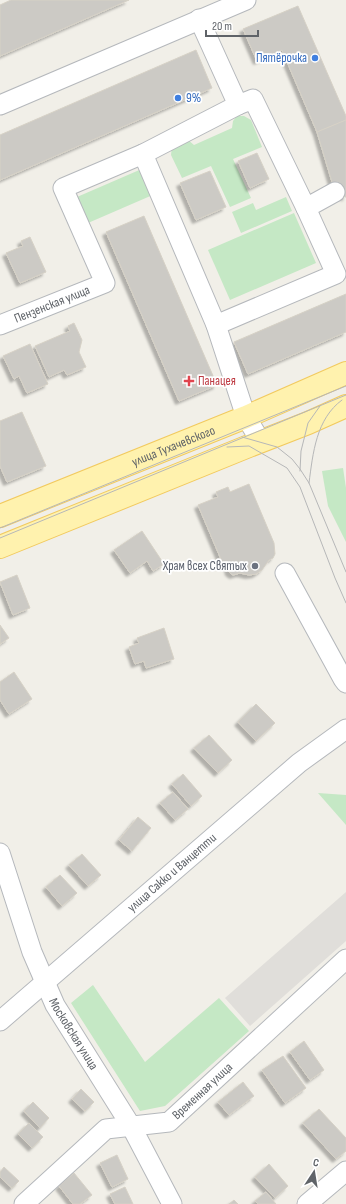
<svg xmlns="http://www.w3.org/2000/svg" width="346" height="1204" font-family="'Sofia Sans Condensed',sans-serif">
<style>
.industrial{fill:#e0deda}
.green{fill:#c5e8c5}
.building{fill:#cccac5;stroke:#d6d1c6;filter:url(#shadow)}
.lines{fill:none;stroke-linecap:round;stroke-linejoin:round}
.minor-casing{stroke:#b5b8bc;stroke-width:21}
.major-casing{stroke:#f2ca5f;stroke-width:24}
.minor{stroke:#fff;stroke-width:19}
.major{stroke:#fff2ae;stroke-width:22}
.tram{stroke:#b6b7b8;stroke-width:1}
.shop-dot{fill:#3f7fe0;stroke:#fff;stroke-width:1.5}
.health-dot{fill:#e0444e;stroke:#fff;stroke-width:1.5}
.worship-dot{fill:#6b7280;stroke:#fff;stroke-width:1.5}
.labels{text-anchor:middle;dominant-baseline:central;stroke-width:3.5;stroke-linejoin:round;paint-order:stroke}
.shop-label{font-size:13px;fill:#366cbe;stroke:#fff;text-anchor:end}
.street-label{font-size:13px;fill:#5f6368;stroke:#fff}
.health-label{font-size:13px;fill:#be3a42;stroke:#fff;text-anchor:start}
.worship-label{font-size:13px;fill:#5b616d;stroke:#fff;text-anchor:end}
</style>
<defs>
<filter id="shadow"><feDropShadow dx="-3.5" dy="3.5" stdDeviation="1" flood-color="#0004"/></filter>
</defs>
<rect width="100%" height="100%" fill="#f1efe8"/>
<path class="industrial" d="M346,892V941L250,1026L225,998Z"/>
<g class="green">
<path d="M237,116H244L251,120L262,147L233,159L251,198L230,207L211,166L182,178L171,155L172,146L187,139L194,145L232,128L233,121Z"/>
<path d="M144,168L155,194L88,223L77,197Z"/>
<path d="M286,197L292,211L241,233L232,212L253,203L256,210Z"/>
<path d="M294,213L316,263L230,300L208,250Z"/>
<path d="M343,468L346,488V542L328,506L322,471Z"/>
<path d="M318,793L346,795V825Z"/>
<path d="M93,985L145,1062L219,998L249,1031L165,1106L140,1111L71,1003Z"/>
</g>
<g class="building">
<path d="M11,0H129L0,56V5Z"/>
<path d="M298,6L346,116V120L317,132L282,50L257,61L243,29Z"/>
<path d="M196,50L212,88L0,180V135Z"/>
<path d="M346,120V197H345L335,192L317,132Z"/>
<path d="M257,153L269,179L250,188L238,161Z"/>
<path d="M210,171L226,207L196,220L180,183Z"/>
<path d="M144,216L217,385L179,401L106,232Z"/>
<path d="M30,237L46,272L20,283L6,253L23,246L21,241Z"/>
<path d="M346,294V332L248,374L234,342Z"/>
<path d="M74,323L82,340L79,352L86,367L67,375L64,370L49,377L35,346L70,331L68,326Z"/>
<path d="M30,344L48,384L27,393L19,376L14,379L3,356Z"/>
<path d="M22,412L46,466L7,482L0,466V421Z"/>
<path d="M249,484L274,543L275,554L273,558L269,560L262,570L256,574L249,575L240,573L233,575L229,572L228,567L223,564L198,505L218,497L216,492L228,487L230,492Z"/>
<path d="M142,531L164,564L153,571L147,561L130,573L114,550Z"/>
<path d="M17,575L30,608L13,615L0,582Z"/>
<path d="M0,625L9,638L0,644Z"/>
<path d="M164,628L174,659L146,668L144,661L135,664L129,647L139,643L137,638Z"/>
<path d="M14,672L32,699L9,714L0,700V682Z"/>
<path d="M256,704L275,723L256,741L238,722Z"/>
<path d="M209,735L232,760L218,773L194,748Z"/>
<path d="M183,774L202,796L191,806L172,784Z"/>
<path d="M173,792L188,809L175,820L160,803Z"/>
<path d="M138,817L151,828L132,851L119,840Z"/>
<path d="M82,854L101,875L88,886L69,865Z"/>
<path d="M60,875L77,893L62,906L46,887Z"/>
<path d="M304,1041L324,1070L310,1080L290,1052Z"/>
<path d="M283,1056L306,1088L285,1103L262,1070Z"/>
<path d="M243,1082L254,1096L229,1115L218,1102Z"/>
<path d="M81,1089L94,1102L85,1111L72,1099Z"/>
<path d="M33,1102L49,1118L40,1128L24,1111Z"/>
<path d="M319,1109L346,1138V1151L336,1159L303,1123Z"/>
<path d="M29,1123L43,1137L32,1148L18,1134Z"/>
<path d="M117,1155L128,1179L112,1187L100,1163Z"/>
<path d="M269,1164L288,1186L275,1198L255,1177Z"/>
<path d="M4,1167L19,1181L12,1188L0,1177V1172Z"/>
<path d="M74,1173L92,1195L80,1204H73L59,1186Z"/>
<path d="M125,1187L133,1204H115L110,1194Z"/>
<path d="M266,1192L276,1204H258L255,1201Z"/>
<path d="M234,1200L238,1204H229Z"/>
</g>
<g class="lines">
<defs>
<g id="minor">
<path d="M0,105L246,0"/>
<path d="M238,105L253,99L306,208L335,192"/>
<path d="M143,154L216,325L246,417L261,442"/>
<path id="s1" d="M0,325L105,283L63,188L143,154L238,105L199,19"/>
<path d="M216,325L336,274L306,208"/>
<path d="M285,573L343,679L346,683"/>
<path id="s2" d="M0,853L32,952L55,1005L131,1126L172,1204"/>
<path id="s3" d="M0,1021L299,763L346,729"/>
<path id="s4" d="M24,1204L106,1129L169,1122L346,959"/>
<path d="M307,1204L346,1171"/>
</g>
<g id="major">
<path id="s5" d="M0,516L246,417L346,373"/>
<path d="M0,547L249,446L308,423L346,406"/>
</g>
</defs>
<use href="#minor" class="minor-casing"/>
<use href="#major" class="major-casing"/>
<use href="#minor" class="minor"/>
<use href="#major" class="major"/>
<g class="tram">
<path d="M242,437L277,447L292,459L300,469L309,483L346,572"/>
<path d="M227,447L249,446L287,468L300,487L335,578L346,603"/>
<path d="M300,471L301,451L308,423L320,406"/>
<path d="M309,483C313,453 316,419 342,400"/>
<path d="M0,528L346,386"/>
<path d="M0,538L346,395"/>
</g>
</g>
<g class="shop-dot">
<circle cx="315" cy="58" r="4"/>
<circle cx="178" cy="98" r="4"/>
</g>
<path class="health-dot" d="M187 375h4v4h4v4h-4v4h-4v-4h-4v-4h4z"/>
<circle class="worship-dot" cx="255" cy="566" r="4"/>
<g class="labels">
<g class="shop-label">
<text x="307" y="58">Пятёрочка</text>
<text x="186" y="98" text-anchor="start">9%</text>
</g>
<g class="street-label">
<text stroke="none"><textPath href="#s1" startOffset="56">Пензенская улица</textPath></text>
<text stroke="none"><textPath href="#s5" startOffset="187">улица Тухачевского</textPath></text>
<text stroke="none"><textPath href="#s3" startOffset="227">улица Сакко и Ванцетти</textPath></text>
<text stroke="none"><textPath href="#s2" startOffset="196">Московская улица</textPath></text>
<text stroke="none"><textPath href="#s4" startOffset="220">Временная улица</textPath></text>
</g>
<g class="health-label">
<text x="198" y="381">Панацея</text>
</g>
<g class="worship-label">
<text x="247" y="566">Храм всех Святых</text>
</g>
</g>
<g transform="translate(314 1172) rotate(12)" stroke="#ffffff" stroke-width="3" paint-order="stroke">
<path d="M0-3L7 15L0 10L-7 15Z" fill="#5f6368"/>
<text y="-6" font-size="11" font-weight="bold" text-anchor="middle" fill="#5f6368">С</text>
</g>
<path d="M206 30v6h52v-6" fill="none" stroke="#5f6368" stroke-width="2"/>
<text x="212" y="30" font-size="12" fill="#5f6368" stroke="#ffffff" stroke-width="3" paint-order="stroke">20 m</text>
</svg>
